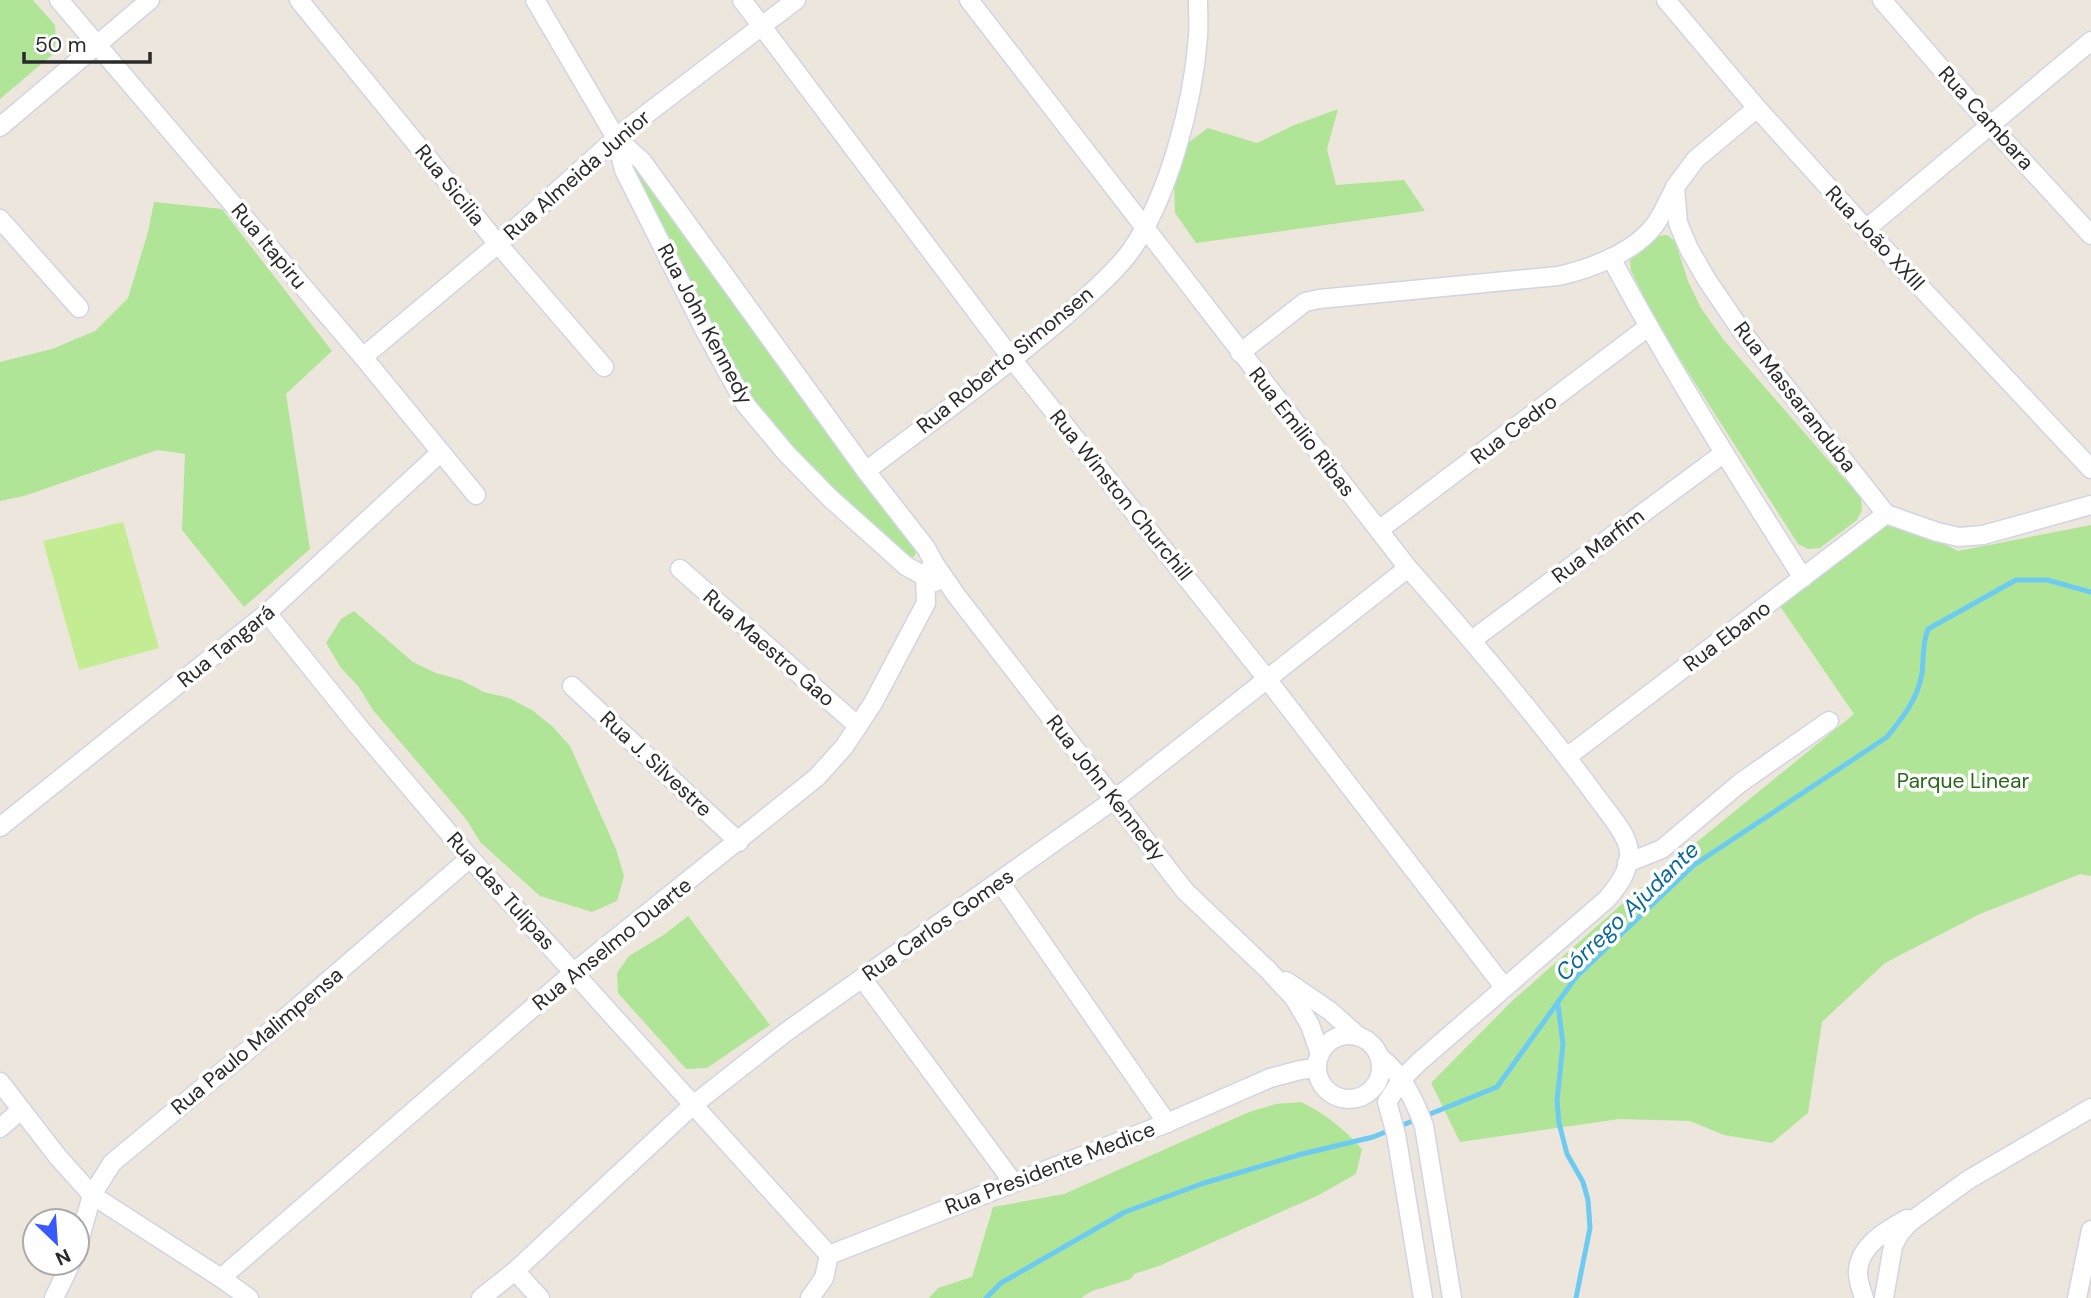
<svg xmlns="http://www.w3.org/2000/svg" width="2091" height="1298" font-family="'DM Sans',sans-serif">
<style>
.green{fill:#b0e597}
.pitch{fill:#c4ec93}
.lines{fill:none;stroke-linecap:round;stroke-linejoin:round}
.stream{stroke:#6dcbf1;stroke-width:5}
.minor-casing{stroke:#d1d4e4;stroke-width:21}
.minor{stroke:#fff;stroke-width:18}
.labels{text-anchor:middle;dominant-baseline:central;stroke-width:7;stroke-linejoin:round;paint-order:stroke}
.street-label{font-size:21px;fill:#2a2a2a;stroke:#fff}
.park-label{font-size:21px;fill:#286919;stroke:#fff}
.water-label{font-size:23px;font-style:italic;fill:#0a699e;stroke:#fff}
</style>
<rect width="100%" height="100%" fill="#ede6dc"/>
<g class="green">
<path d="M0,0H33L55,25L56,40L53,54L0,99Z"/>
<path d="M1338,109L1327,149L1336,185L1404,180L1425,211L1196,243L1175,213L1174,179L1189,142L1208,128L1257,143L1292,126Z"/>
<path d="M634,167H637L917,550L914,557L906,556L789,445L749,398L710,325L632,169Z"/>
<path d="M154,202L222,209L332,351L286,394L310,549L244,607L182,530L185,454L157,450L24,496L0,501V362L52,349L95,331L128,298L148,232Z"/>
<path d="M1667,235L1675,241L1688,281L1701,308L1723,339L1861,498L1862,510L1857,520L1820,548L1808,549L1798,544L1658,325L1631,271L1630,261L1636,252L1659,236Z"/>
<path d="M1886,514L1958,551L2091,525V876L2080,874L1980,914L1885,963L1822,1022L1808,1113L1772,1143L1724,1135L1690,1121L1619,1119L1460,1142L1431,1083L1512,1001L1638,890L1854,714L1775,599Z"/>
<path d="M354,611L413,662L436,673L461,680L484,692L509,698L532,710L553,727L570,746L616,849L624,876L617,901L592,912L540,896L481,843L466,819L373,710L358,686L341,668L326,643L341,619Z"/>
<path d="M688,916L770,1025L707,1068L686,1069L618,993L617,973L629,956L665,934Z"/>
<path d="M1301,1102C1326,1114 1344,1129 1362,1149L1356,1174L1317,1196L1159,1266L1134,1274L1131,1279L1092,1291L1081,1298H929L938,1288L972,1277L993,1207L1064,1194L1249,1112L1276,1104Z"/>
</g>
<path class="pitch" d="M123,522L159,648L79,670L43,541Z"/>
<g class="lines">
<g class="stream">
<path d="M1558,1005L1563,1044L1557,1101L1559,1123L1567,1154L1583,1182L1588,1200L1590,1228L1576,1298"/>
<path d="M986,1298L1001,1283L1125,1212L1201,1184L1302,1154L1373,1137L1497,1087L1576,977L1694,865L1887,737C1903,717 1918,699 1922,673C1924,657 1922,644 1928,629L2016,580H2047L2091,592"/>
</g>
<defs>
<g id="minor">
<path d="M59,0L363,357L476,495"/>
<path d="M299,0L498,244L604,367"/>
<path d="M535,0L616,138L624,170L704,329L745,404L786,453L830,498L906,566L935,582"/>
<path d="M742,0L1012,359L1267,679L1504,987"/>
<path d="M969,0L1408,568C1472,640 1535,714 1593,792C1603,807 1624,829 1628,846C1633,866 1619,885 1607,899L1419,1062L1402,1079L1387,1102L1396,1134L1423,1298"/>
<path d="M1666,0L1757,108L1866,229L2091,469"/>
<path d="M1882,0L1990,125L2091,235"/>
<path d="M1757,108L1696,159L1675,187L1678,223L1689,249L1707,280L1743,333L1886,514L1937,532L1959,537L1983,535L2091,505"/>
<path d="M0,127L150,0"/>
<path d="M616,138L642,161L866,471L926,548L934,563L956,595L1185,891L1268,970L1294,998L1310,1025L1320,1054"/>
<path d="M0,219L79,308"/>
<path d="M1866,229L2091,41"/>
<path d="M1611,258C1670,368 1736,473 1803,578"/>
<path d="M1240,353L1305,302L1319,299L1558,276C1590,269 1633,253 1654,226C1662,216 1668,200 1675,188"/>
<path d="M363,357L498,244L623,132L796,0"/>
<path d="M866,471C933,420 1001,371 1064,317C1084,299 1117,271 1132,249C1169,195 1193,103 1198,37C1199,25 1198,12 1198,0"/>
<path d="M1379,530L1648,327"/>
<path d="M680,569L858,726"/>
<path d="M267,613L358,726L470,858L829,1255"/>
<path d="M1472,640L1724,453"/>
<path d="M572,686L739,842"/>
<path d="M1567,757L1886,514"/>
<path d="M0,827L267,613L441,452"/>
<path d="M1627,863L1662,849L1740,783L1829,721"/>
<path d="M1000,882L1167,1123"/>
<path d="M862,978L1013,1182"/>
<path d="M1286,981L1330,1011L1358,1036"/>
<circle cx="1349" cy="1067" r="32"/>
<path d="M1381,1058C1403,1076 1414,1099 1424,1126L1452,1298"/>
<path d="M0,1082L58,1157L92,1195L221,1278L249,1298"/>
<path d="M0,1128L21,1110"/>
<path d="M77,1248L92,1195L112,1163L247,1051L470,858"/>
<path d="M515,1271L540,1298"/>
<path d="M221,1278L574,972L817,777L844,747L873,703L926,603L925,576L934,563"/>
<path d="M54,1298L71,1263"/>
<path d="M481,1298L515,1271L693,1105L786,1032L1115,799L1408,568"/>
<path d="M810,1298L824,1278L829,1255L1167,1123L1270,1078L1300,1070L1317,1068"/>
<path d="M1864,1298C1861,1289 1857,1279 1858,1270C1860,1245 1887,1230 1907,1219"/>
<path d="M1884,1298L1893,1246L1900,1233L1910,1222L1968,1180L2091,1108"/>
<path d="M2077,1298L2091,1230"/>
</g>
</defs>
<use href="#minor" class="minor-casing"/>
<use href="#minor" class="minor"/>
</g>
<g class="labels">
<g class="street-label">
<text transform="translate(1986 118) rotate(48)">Rua Cambara</text>
<text transform="translate(577 175) rotate(-41)">Rua Almeida Junior</text>
<text transform="translate(450 185) rotate(51)">Rua Sicilia</text>
<text transform="translate(1875 238) rotate(47)">Rua João XXIII</text>
<text transform="translate(269 246) rotate(50)">Rua Itapiru</text>
<text transform="translate(705 324) rotate(62)">Rua John Kennedy</text>
<text transform="translate(1005 360) rotate(-39)">Rua Roberto Simonsen</text>
<text transform="translate(1795 397) rotate(52)">Rua Massaranduba</text>
<text transform="translate(1514 429) rotate(-37)">Rua Cedro</text>
<text transform="translate(1302 432) rotate(52)">Rua Emilio Ribas</text>
<text transform="translate(1121 495) rotate(51)">Rua Winston Churchill</text>
<text transform="translate(1598 546) rotate(-37)">Rua Marfim</text>
<text transform="translate(1727 636) rotate(-37)">Rua Ebano</text>
<text transform="translate(226 646) rotate(-39)">Rua Tangará</text>
<text transform="translate(769 648) rotate(41)">Rua Maestro Gao</text>
<text transform="translate(656 764) rotate(43)">Rua J. Silvestre</text>
<text transform="translate(1106 788) rotate(52)">Rua John Kennedy</text>
<text transform="translate(501 891) rotate(48)">Rua das Tulipas</text>
<text transform="translate(938 925) rotate(-35)">Rua Carlos Gomes</text>
<text transform="translate(612 944) rotate(-39)">Rua Anselmo Duarte</text>
<text transform="translate(257 1041) rotate(-40)">Rua Paulo Malimpensa</text>
<text transform="translate(1050 1168) rotate(-21)">Rua Presidente Medice</text>
</g>
<g class="park-label">
<text x="1963" y="781">Parque Linear</text>
</g>
<g class="water-label">
<text transform="translate(1627 911) rotate(-44)">Córrego Ajudante</text>
</g>
</g>
<g transform="translate(56 1242) rotate(155)"><circle r="33" fill="#ffffff" stroke="#aaaaaa" stroke-width="2"/>
<path d="M0-5L12 26L0 18L-12 26Z" fill="#3859fd"/>
<text y="-10" font-size="19" font-weight="bold" text-anchor="middle" fill="#2a2a2a">N</text>
</g>
<path d="M24 52v10h126v-10" fill="none" stroke="#2a2a2a" stroke-width="3.5"/>
<text x="35" y="52" font-size="21" fill="#2a2a2a" stroke="#ffffff" stroke-width="5" paint-order="stroke">50 m</text>
</svg>
